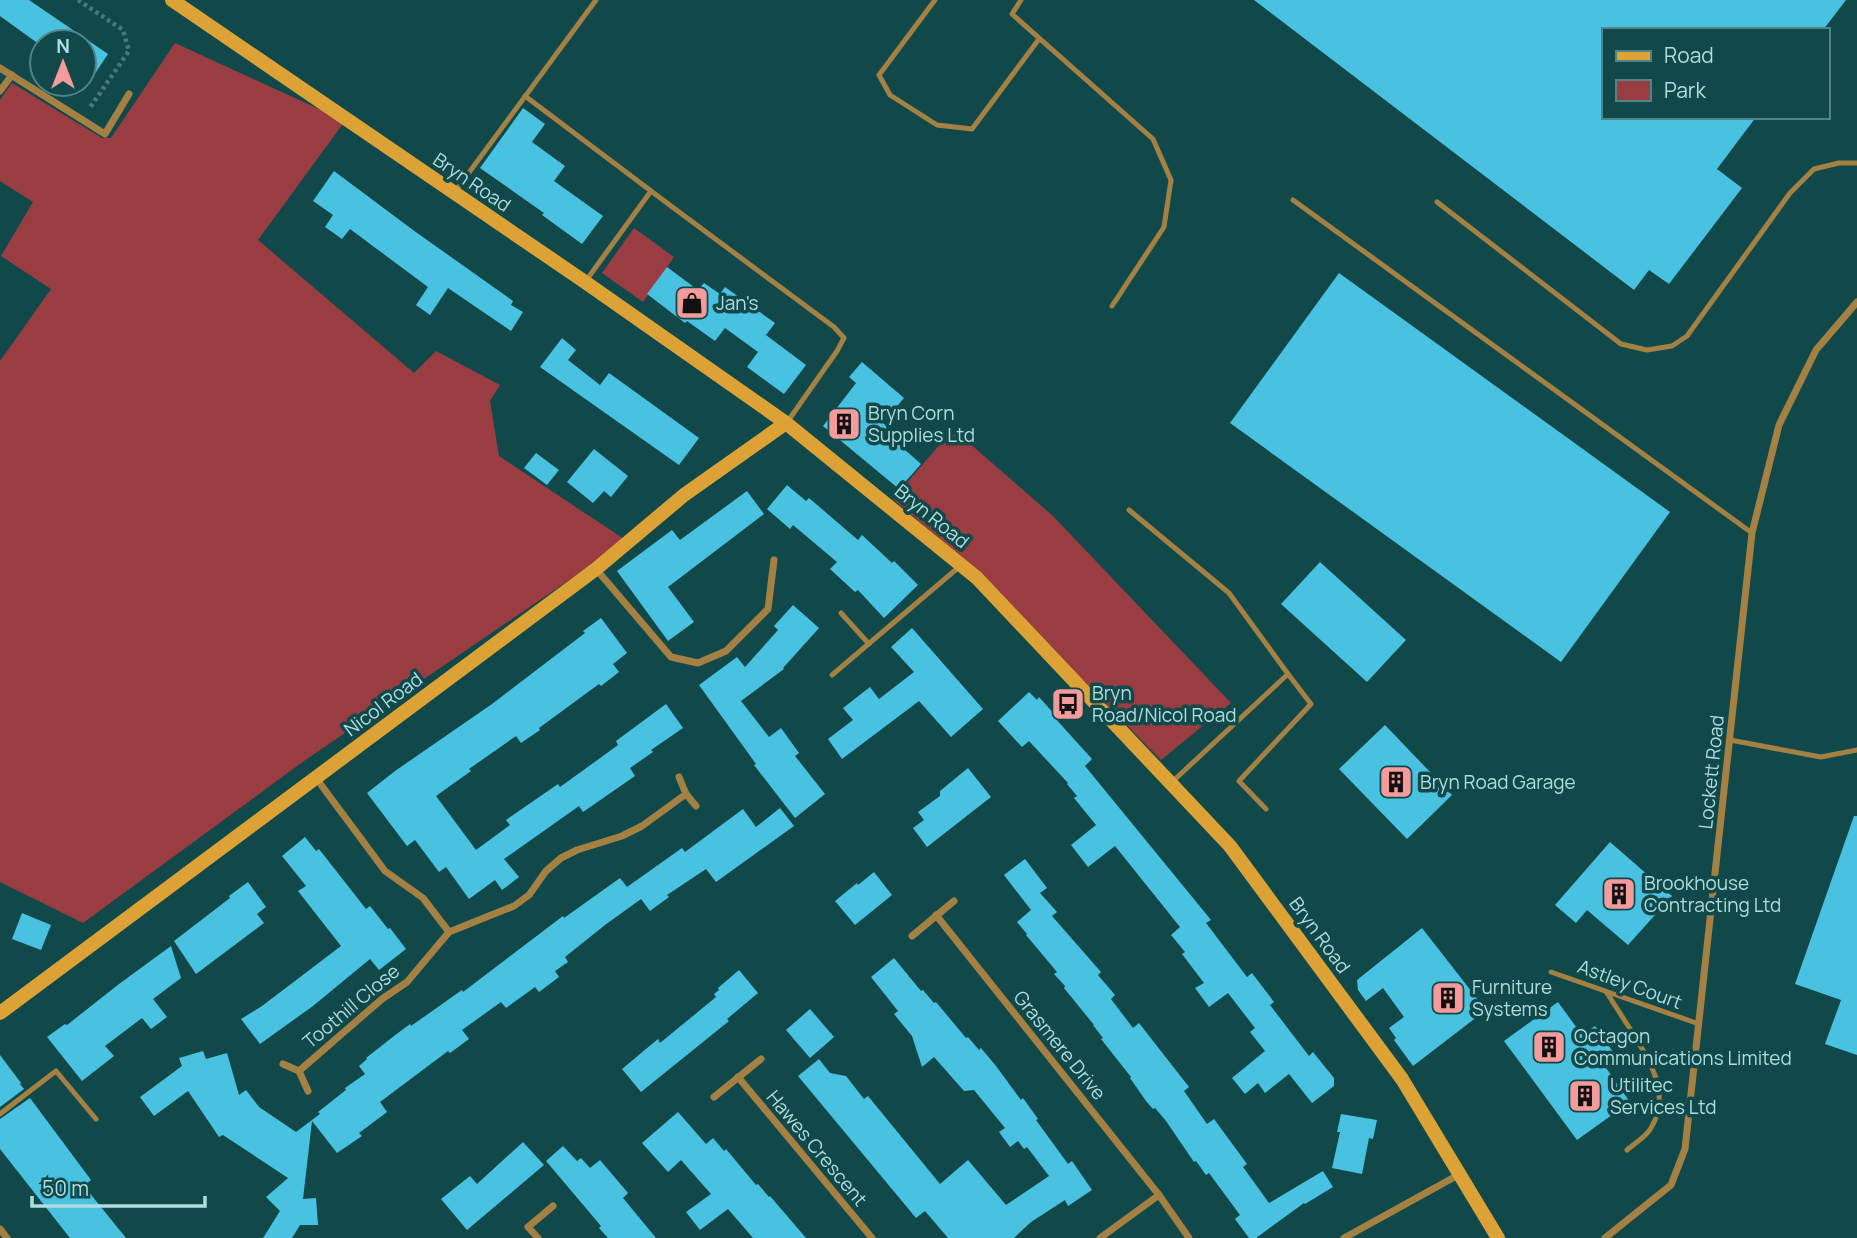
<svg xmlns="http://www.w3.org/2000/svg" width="1857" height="1238" font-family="Manrope,sans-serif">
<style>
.green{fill:#993d43}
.building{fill:#49c1e1}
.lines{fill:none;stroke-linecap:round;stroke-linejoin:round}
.path{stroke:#467a7c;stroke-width:4.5;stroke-dasharray:3.5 3.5;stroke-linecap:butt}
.lane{stroke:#a48043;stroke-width:5}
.street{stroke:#a48043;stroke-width:7}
.secondary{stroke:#dca235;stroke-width:14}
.labels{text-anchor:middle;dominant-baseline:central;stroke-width:7;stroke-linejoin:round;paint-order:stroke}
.street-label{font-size:19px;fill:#afdcde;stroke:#11494b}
.poi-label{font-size:19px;fill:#afdcde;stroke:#11494b;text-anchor:start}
</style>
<rect width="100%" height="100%" fill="#11494b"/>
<g class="green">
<path d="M175,43L345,121L258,240L414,373L436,351L500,385L490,401L499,456L624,539L591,565L304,761L83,923L0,882V361L51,289L1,256L33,202L0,181V100L12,83L102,138H111Z"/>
<path d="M634,228L674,257L643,302L602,273Z"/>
<path d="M953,429L1053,516L1231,703L1161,760L962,558L893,499Z"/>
</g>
<g class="building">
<path d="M0,0H29L108,54L84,90V42H36L0,16Z"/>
<path d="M1254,0H1846L1823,30H1603V117H1756L1717,169L1742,188L1669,284L1649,270L1634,290Z"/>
<path d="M523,108L545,124L532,142L565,166L554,181L603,216L582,244L542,215L544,213L480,168Z"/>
<path d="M334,171L413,230L513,301L511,305L523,312L511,331L448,288L430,315L416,305L428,287L350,229L342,239L325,227L333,215L313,201Z"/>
<path d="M667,267L698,290L704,283L720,294L725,287L775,323L766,335L806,365L784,394L747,367L758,352L725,328L715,341L687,321L685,323L647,294Z"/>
<path d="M1339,273L1670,512L1561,662L1230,423Z"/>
<path d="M562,338L576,350L568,360L600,385L609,373L699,438L679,465L540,367Z"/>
<path d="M862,362L904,398L883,423L898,437L895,441L921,464L899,489L823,426L856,383L849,377Z"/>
<path d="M594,449L628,476L611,497L604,491L593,503L567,482Z"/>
<path d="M536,453L559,470L547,485L524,468Z"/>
<path d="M787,485L806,501L809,498L858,540L862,535L892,563L894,561L918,585L884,618L858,590L855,592L830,569L837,562L793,525L790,529L767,509Z"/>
<path d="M747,491L764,514L668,587L694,622L668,641L617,571L672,530L680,540Z"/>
<path d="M1320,562L1406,640L1367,682L1281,604Z"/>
<path d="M793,605L819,628L783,668L784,669L741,701L769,737L781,728L799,753L795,756L825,794L795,818L754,765L756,764L699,685L737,657L745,667L778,630L774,626Z"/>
<path d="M601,618L627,653L613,664L619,672L601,686L599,684L539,728L540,730L521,743L516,736L469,769L471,771L436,796L476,850L510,825L506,820L558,784L560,787L596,761L618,745L616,741L666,704L683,728L651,750L653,752L630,768L635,776L583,812L579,806L504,859L519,877L502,890L495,880L469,899L446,867L439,872L415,840L407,846L367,793L395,771L492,704L585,633L583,631Z"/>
<path d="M912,628L983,709L951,737L919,701L842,759L828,739L853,720L843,708L870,687L879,699L914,672L891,647Z"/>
<path d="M1029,692L1037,700L1039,697L1056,716L1054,717L1092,759L1085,766L1211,920L1206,923L1247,977L1252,973L1274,1002L1270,1005L1309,1056L1313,1052L1334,1078V1086L1312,1103L1289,1074L1265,1093L1258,1083L1245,1094L1232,1078L1265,1051L1250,1032L1255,1028L1228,993L1209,1007L1195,988L1204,983L1182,954L1185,952L1171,935L1180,927L1115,846L1088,867L1071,845L1096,825L1074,798L1077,796L1067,784L1068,783L1029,741L1022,747L998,721Z"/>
<path d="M1385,725L1452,795L1407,839L1339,769Z"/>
<path d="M968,768L991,797L927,847L913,828L924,820L918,812L940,796V791Z"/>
<path d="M780,808L794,826L716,882L706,869L667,895L669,897L650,911L641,899L605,925L565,957L568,962L555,971L559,977L539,992L535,987L506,1008L501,1002L462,1030L469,1039L450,1053L448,1051L380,1102L387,1112L359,1133L362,1136L337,1153L312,1121L303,1199L316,1198L318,1225H300L292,1238H263L280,1211L266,1197L288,1178L223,1135L219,1137L188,1091L154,1116L140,1097L182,1066L179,1058L203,1051L206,1059L227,1053L239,1095L246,1090L259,1107L296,1132L320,1114L318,1112L346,1090L345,1088L365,1074L359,1066L367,1059L366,1058L394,1036L410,1024L411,1026L462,990L463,992L563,916L564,918L620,878L627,887L682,848L685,852L743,809L756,827Z"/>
<path d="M1854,816H1857V1055L1825,1044L1841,1000L1795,984Z"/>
<path d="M305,837L316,851L319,849L366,909L370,906L388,929L390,928L406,949L379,970L370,959L313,1006L260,1044L241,1019L262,1006L341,946L298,891L306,886L282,856Z"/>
<path d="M1610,842L1672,896L1628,945L1587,910L1576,923L1555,905Z"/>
<path d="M1025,859L1047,888L1040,893L1057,912L1052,916L1101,972L1098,975L1115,995L1111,999L1133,1028L1139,1023L1189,1087L1184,1091L1207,1124L1214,1119L1247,1164L1243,1167L1269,1203L1323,1171L1333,1187L1305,1204L1304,1203L1256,1238H1249L1235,1219L1240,1215L1209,1173L1206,1175L1196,1161L1194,1162L1166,1121L1155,1108L1153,1109L1146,1101L1130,1078L1131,1077L1101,1039L1103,1038L1093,1025H1094L1064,988L1065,986L1054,974L1057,972L1026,935L1027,934L1017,922L1031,910L1004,875Z"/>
<path d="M874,872L892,895L855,925L835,901L857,883L858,885Z"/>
<path d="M248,882L266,907L257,914L264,923L196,974L174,941L230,898L229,896Z"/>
<path d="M22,913L51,925L41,950L12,939Z"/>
<path d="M1422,928L1486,1010L1413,1066L1394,1040L1396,1038L1389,1028L1404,1017L1383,988L1366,1001L1358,990L1357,980Z"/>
<path d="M171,946L181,978L153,999L167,1017L151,1029L142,1018L105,1046L114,1056L82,1081L47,1037L65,1024L67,1025L119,984Z"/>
<path d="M894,958L921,991L923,990L934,1003L936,1002L966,1038L968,1037L979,1050L981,1048L996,1066L1021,1100L1023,1098L1038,1119L1036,1120L1068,1164L1072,1161L1092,1190L1068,1206L1065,1200L1031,1222L1014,1238H948L925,1211L916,1218L798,1076L819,1059L830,1073L846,1076L864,1099L868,1096L940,1184L968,1160L1006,1205L1049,1176L1027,1147L1024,1149L1018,1141L1010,1147L999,1132L1005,1128L974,1090L964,1091L934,1057L922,1067L912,1036L894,1014L898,1011L871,977Z"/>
<path d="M739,970L758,993L727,1019L729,1021L641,1092L622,1069L658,1039L660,1043L716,997L714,994L719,990L718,988Z"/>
<path d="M1558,1002L1582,1035L1595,1026L1618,1059L1606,1068L1630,1102L1577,1140L1504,1041Z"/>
<path d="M810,1009L834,1037L810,1058L786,1030Z"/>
<path d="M0,1055L21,1083L20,1084L24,1089L0,1107Z"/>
<path d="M30,1098L91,1180L84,1186L126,1238H70L0,1149V1119Z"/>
<path d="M678,1112L706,1144L713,1138L724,1151L726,1149L756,1185L758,1184L769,1197L770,1196L806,1238H753L728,1209L700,1230L686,1212L711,1194L681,1160L668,1172L642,1143Z"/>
<path d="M1341,1114L1377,1120L1373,1139L1369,1138L1362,1174L1332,1168L1340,1132H1337Z"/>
<path d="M523,1142L544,1165L467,1230L441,1199L470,1176L477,1184Z"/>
<path d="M563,1146L577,1161L581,1158L590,1168L600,1160L628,1193L623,1198L656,1238H608L599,1228L601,1226L546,1161Z"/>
</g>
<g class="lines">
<path class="path" d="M78,0L123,30L129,51L89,109"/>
<g class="lane">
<path d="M935,0L879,75L890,95L937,125L972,129L1039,39"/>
<path d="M1021,0L1012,14L1153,139L1171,180L1164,227L1112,306"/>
<path d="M525,96L667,203L834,327L844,338L837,351L788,421"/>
<path d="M454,193L596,0"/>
<path d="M1293,200L1752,533"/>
<path d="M1437,202L1621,344L1647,350L1672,346L1687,336L1790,193L1814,169L1839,163H1857"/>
<path d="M585,282L651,191"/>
<path d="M1129,510L1229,593L1288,674L1172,782"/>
<path d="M841,613L869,644"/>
<path d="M832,675L959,567"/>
<path d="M1730,740L1821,757L1857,750"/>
<path d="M1266,809L1239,781L1311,704L1288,674"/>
<path d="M1551,972L1699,1024"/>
<path d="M1607,993C1616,1007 1625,1021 1634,1035C1651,1063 1671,1095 1651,1128C1646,1137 1635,1143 1627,1150"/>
<path d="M0,1114L56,1071L96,1119"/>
</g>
<g class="street">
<path d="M0,68L105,134L129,94"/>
<path d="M0,91L12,75"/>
<path d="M596,569L671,657L698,663L726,651L768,609L774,560"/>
<path d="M679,777L686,794L696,806"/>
<path d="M316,778L385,871L423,898L449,932"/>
<path d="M936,915L1159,1195L1189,1238"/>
<path d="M912,936L954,901"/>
<path d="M283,1064L299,1071L308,1091"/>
<path d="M299,1071L382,999L407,982L449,932L514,906L529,895L546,871L561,858L577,850L622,836L642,826L686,794"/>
<path d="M738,1077L872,1238"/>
<path d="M714,1097L761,1059"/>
<path d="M0,1229L7,1238"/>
<path d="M538,1238L528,1227L553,1206"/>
<path d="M1100,1238L1159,1195"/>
<path d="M1344,1238L1460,1174"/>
<path d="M1605,1238L1671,1185L1685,1149L1752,533L1779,425L1816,350L1857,302"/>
</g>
<g class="secondary">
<path d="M172,0L585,282L786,423L977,578L1230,846L1402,1079L1498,1238"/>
<path d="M0,1013L596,569L684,495L786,423"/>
</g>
</g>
<defs>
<symbol id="shop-square" viewBox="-11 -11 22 22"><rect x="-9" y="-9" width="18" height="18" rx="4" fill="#f59b9c" stroke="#11494b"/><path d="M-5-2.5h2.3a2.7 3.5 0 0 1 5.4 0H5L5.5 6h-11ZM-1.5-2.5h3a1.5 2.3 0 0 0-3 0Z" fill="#111"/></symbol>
<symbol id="building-square" viewBox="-11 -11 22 22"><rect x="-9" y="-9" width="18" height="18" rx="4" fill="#f59b9c" stroke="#11494b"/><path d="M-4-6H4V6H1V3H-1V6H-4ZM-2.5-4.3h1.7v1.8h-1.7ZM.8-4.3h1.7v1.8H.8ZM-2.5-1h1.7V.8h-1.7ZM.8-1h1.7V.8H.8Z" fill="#111"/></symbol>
<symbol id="bus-square" viewBox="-11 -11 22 22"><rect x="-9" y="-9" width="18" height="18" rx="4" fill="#f59b9c" stroke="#11494b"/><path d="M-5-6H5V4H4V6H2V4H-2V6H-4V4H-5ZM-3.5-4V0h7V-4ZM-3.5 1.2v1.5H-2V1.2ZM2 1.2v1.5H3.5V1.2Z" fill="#111"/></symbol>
</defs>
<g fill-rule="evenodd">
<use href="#shop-square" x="673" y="284" width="38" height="38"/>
<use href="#building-square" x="825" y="405" width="38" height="38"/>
<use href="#bus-square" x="1049" y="685" width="38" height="38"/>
<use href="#building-square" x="1377" y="763" width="38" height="38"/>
<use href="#building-square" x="1600" y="875" width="38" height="38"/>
<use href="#building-square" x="1429" y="979" width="38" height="38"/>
<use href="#building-square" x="1530" y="1028" width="38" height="38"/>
<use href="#building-square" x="1566" y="1077" width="38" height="38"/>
</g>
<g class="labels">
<g class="street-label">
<text transform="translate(472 182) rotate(34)">Bryn Road</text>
<text transform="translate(932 516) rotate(39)">Bryn Road</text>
<text transform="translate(383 704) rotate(-37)">Nicol Road</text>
<text transform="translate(1711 772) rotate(-84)">Lockett Road</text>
<text transform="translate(1320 935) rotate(54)">Bryn Road</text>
<text transform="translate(1630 984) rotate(20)">Astley Court</text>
<text transform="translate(351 1006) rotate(-40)">Toothill Close</text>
<text transform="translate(1060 1045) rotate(51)">Grasmere Drive</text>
<text transform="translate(817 1148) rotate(50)">Hawes Crescent</text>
</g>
<g class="poi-label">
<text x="716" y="303">Jan's</text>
<text x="868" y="413">Bryn Corn<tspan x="868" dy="22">Supplies Ltd</tspan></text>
<text x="1092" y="693">Bryn<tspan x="1092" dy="22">Road/Nicol Road</tspan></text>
<text x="1420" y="782">Bryn Road Garage</text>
<text x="1644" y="883">Brookhouse<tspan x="1644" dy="22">Contracting Ltd</tspan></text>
<text x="1472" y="987">Furniture<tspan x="1472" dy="22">Systems</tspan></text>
<text x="1574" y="1036">Octagon<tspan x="1574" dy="22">Communications Limited</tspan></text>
<text x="1610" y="1085">Utilitec<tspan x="1610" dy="22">Services Ltd</tspan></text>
</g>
</g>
<rect x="1602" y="28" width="228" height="91" fill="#11494b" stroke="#508486" stroke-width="2"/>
<rect x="1616" y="51" width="35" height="10" fill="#dca235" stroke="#508486" stroke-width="2"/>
<text x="1664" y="63" font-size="21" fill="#afdcde">Road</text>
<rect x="1616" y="80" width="35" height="21" fill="#993d43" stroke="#508486" stroke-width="2"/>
<text x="1664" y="98" font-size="21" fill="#afdcde">Park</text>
<g transform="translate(63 63)"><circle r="33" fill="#11494b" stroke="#508486" stroke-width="2"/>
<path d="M0-5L12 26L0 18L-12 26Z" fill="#f59b9c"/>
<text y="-10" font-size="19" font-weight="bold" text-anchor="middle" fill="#afdcde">N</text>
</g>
<path d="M32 1196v10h173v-10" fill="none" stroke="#afdcde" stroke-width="3.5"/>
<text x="42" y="1196" font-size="21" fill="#afdcde" stroke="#11494b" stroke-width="5" paint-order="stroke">50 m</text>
</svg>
